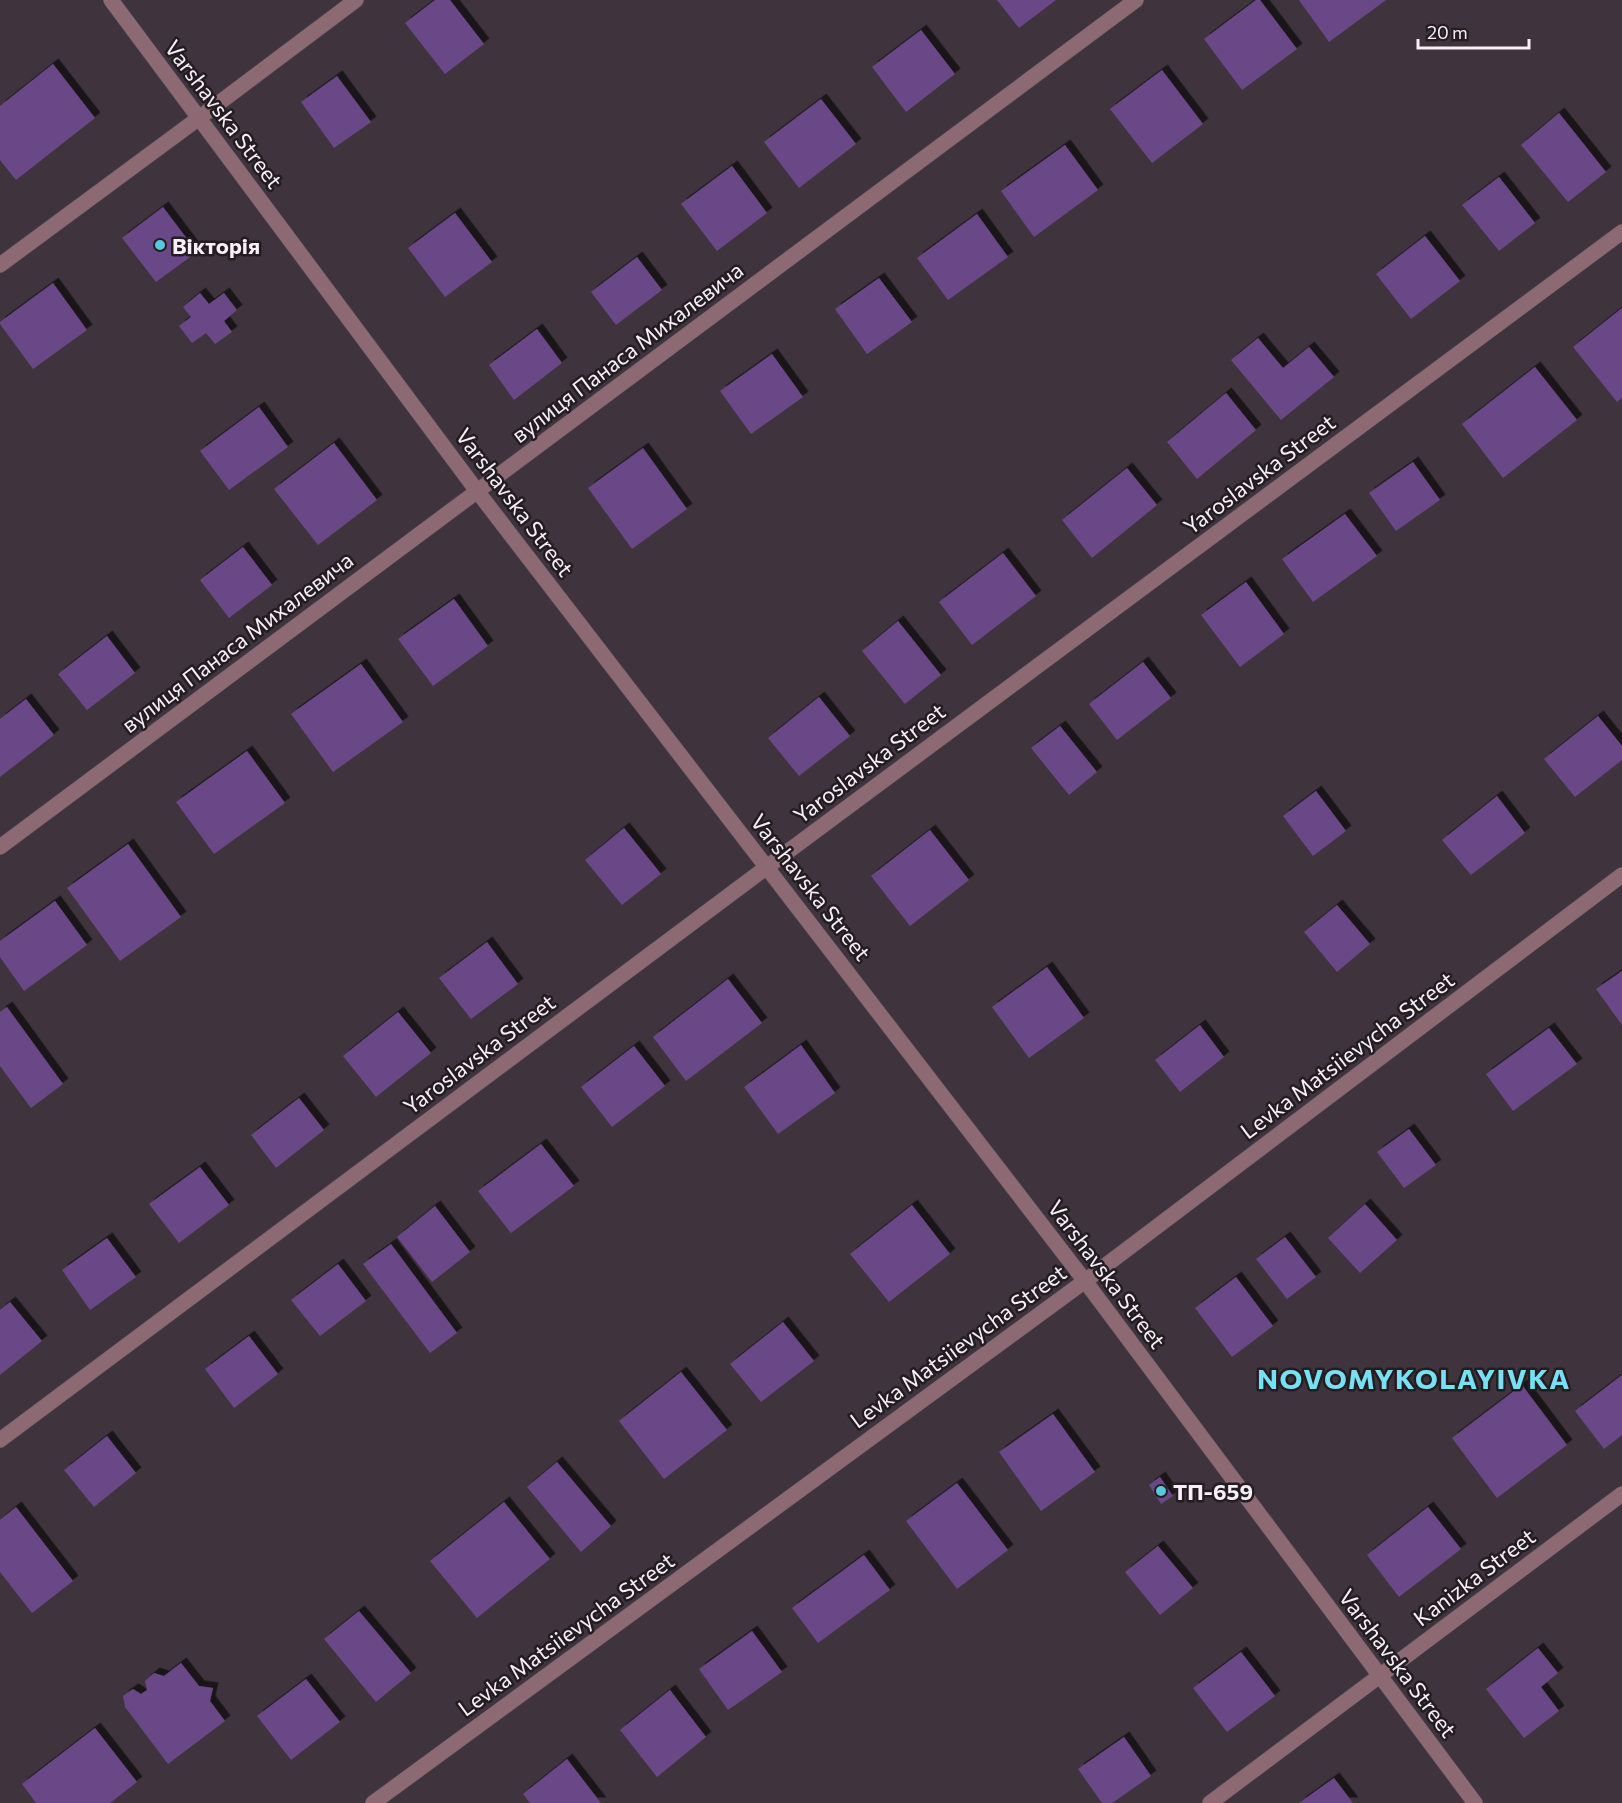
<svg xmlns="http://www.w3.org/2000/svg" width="1622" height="1803" font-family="Commissioner,sans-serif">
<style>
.building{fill:#6b4786;filter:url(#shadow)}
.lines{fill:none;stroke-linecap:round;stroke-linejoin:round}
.minor-casing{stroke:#5d525b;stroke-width:16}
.minor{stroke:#8d6974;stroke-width:15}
.poi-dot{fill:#55cadf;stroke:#231d21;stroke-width:2}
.labels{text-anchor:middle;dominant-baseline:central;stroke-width:5;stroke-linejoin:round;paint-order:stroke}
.street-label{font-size:22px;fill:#f8f0f6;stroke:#231d21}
.poi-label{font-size:22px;font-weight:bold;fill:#f8f0f6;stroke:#231d21;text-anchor:start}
.district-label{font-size:28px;font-weight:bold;letter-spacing:1.5px;fill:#78e0f3;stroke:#231d21}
</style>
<defs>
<filter id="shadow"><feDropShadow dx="5.5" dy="-5.5" stdDeviation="0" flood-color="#0009"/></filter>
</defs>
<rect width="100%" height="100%" fill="#3f343d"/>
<g class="building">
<path d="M435,0H450L484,44L445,74L405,23Z"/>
<path d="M997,0H1056L1019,28Z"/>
<path d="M1256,0H1260L1297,49L1242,90L1204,39Z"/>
<path d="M1299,0H1386L1329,42Z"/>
<path d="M921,30L955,74L906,112L872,67Z"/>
<path d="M53,64L95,118L16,180L0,160V106Z"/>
<path d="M1162,70L1203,124L1152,163L1110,109Z"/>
<path d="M337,76L371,122L334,148L301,102Z"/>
<path d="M821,99L856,144L799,188L764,142Z"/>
<path d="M1559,113L1606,172L1568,202L1521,145Z"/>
<path d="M1065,145L1098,190L1034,237L1001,191Z"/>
<path d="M732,166L767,213L717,251L681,204Z"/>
<path d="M1499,177L1535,223L1499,251L1462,205Z"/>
<path d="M163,207L197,252L156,282L122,238Z"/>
<path d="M455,213L492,262L445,297L408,248Z"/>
<path d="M977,214L1008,257L948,300L917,258Z"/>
<path d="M1425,236L1460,281L1411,319L1376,274Z"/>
<path d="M637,257L662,290L616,325L591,292Z"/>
<path d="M879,278L912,322L867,354L835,309Z"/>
<path d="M53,283L87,330L33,369L0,324V322Z"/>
<path d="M200,293L209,304L224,293L237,310L224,321L232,332L215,344L206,333L192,343L179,326L191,317L183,307Z"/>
<path d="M1622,308V398L1617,402L1573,347Z"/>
<path d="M537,329L562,363L514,400L489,365Z"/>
<path d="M1258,338L1283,368L1309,347L1334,377L1281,420L1231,360Z"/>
<path d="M772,354L803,397L751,434L720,391Z"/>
<path d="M1535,367L1577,420L1503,478L1462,424Z"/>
<path d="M1226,393L1256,430L1197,479L1167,442Z"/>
<path d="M259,407L288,447L229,490L200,451Z"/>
<path d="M334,443L377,500L318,545L274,489Z"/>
<path d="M643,448L687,509L632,549L588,488Z"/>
<path d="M1413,462L1440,500L1396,531L1369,493Z"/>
<path d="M1127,468L1157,505L1092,558L1062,520Z"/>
<path d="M1345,514L1377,556L1313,602L1282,559Z"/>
<path d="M243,547L272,585L229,618L200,580Z"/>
<path d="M1003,553L1036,596L972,645L939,602Z"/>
<path d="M1246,582L1284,634L1240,667L1201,615Z"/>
<path d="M454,599L488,646L433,686L398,639Z"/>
<path d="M898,621L941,675L905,704L862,651Z"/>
<path d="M107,636L135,673L87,710L58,674Z"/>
<path d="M1143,662L1171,698L1117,740L1089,704Z"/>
<path d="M361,664L403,722L333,772L291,714Z"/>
<path d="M819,697L850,736L799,776L768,738Z"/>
<path d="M26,699L54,735L0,777V719Z"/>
<path d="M1598,716L1622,746V760L1575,797L1544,759Z"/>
<path d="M1060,726L1097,772L1069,795L1031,748Z"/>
<path d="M247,751L285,803L214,854L176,802Z"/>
<path d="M1316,791L1346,831L1313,856L1283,816Z"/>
<path d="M1497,796L1525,833L1471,875L1442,840Z"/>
<path d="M624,828L661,874L622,905L585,860Z"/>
<path d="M930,830L969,880L910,926L871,876Z"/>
<path d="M128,844L181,917L120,961L67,888Z"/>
<path d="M55,901L87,945L24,991L0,957V941Z"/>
<path d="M1337,905L1370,944L1337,972L1304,932Z"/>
<path d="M487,942L518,984L471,1019L439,978Z"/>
<path d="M1047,967L1084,1018L1029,1058L992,1007Z"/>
<path d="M1622,971V1025L1596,989Z"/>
<path d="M728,979L762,1023L686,1081L653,1037Z"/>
<path d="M7,1007L63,1084L31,1108L0,1066V1012Z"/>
<path d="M398,1012L431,1053L376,1097L343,1056Z"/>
<path d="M1200,1025L1224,1057L1180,1092L1155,1060Z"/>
<path d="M1549,1028L1577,1064L1513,1111L1486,1074Z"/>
<path d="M801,1045L835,1093L778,1134L744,1087Z"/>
<path d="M634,1046L665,1086L612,1127L581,1087Z"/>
<path d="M299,1098L324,1130L276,1168L251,1135Z"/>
<path d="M1409,1129L1436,1165L1404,1188L1377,1152Z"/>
<path d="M541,1144L574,1186L511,1233L478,1191Z"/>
<path d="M200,1167L229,1205L179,1243L149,1204Z"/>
<path d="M1365,1204L1397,1240L1360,1273L1328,1238Z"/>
<path d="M912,1205L950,1254L889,1302L850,1254Z"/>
<path d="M435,1206L470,1252L432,1282L397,1237Z"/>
<path d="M1285,1237L1316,1277L1287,1299L1256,1259Z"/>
<path d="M107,1238L136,1277L90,1310L62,1270Z"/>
<path d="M391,1244L457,1333L430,1353L363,1264Z"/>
<path d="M338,1264L366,1301L320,1336L291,1300Z"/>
<path d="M1236,1277L1273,1326L1232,1357L1195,1308Z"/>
<path d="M10,1302L42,1341L0,1375V1310Z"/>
<path d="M783,1322L814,1361L761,1402L730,1364Z"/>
<path d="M249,1336L278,1374L234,1408L205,1369Z"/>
<path d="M681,1372L727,1430L664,1479L619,1421Z"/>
<path d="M1622,1375V1435L1604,1449L1575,1411Z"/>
<path d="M1522,1385L1567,1445L1497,1498L1452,1438Z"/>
<path d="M1053,1414L1095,1472L1041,1511L999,1452Z"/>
<path d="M107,1436L136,1473L94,1507L64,1470Z"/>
<path d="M557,1462L611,1526L581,1552L527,1487Z"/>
<path d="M1160,1477L1173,1496L1161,1504L1149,1485Z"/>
<path d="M957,1483L1008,1550L957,1589L906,1521Z"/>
<path d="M504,1502L550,1559L477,1618L430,1561Z"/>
<path d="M16,1507L73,1581L32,1613L0,1572V1520Z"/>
<path d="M1428,1507L1461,1549L1399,1597L1367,1555Z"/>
<path d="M1158,1546L1193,1588L1160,1615L1125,1572Z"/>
<path d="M864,1555L890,1590L818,1643L792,1608Z"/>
<path d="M359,1611L411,1673L376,1702L324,1639Z"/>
<path d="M752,1631L782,1672L728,1710L699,1669Z"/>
<path d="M1538,1648L1558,1673L1541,1687L1559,1711L1524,1738L1486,1689Z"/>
<path d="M1241,1652L1275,1696L1227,1732L1193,1688Z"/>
<path d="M181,1663L199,1686L213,1688L210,1701L225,1721L168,1764L125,1707L123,1696L133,1689L141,1694L147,1690L145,1681L154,1673L164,1676Z"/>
<path d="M306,1679L340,1722L291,1760L257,1716Z"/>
<path d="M670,1690L706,1737L657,1777L620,1730Z"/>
<path d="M95,1728L137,1782L110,1803H36L22,1784Z"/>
<path d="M1124,1737L1151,1776L1112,1803H1102L1078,1769Z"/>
<path d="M567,1759L601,1803H530L523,1794Z"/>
<path d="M1334,1778L1353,1803H1299Z"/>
</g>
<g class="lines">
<defs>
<g id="minor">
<path d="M111,0L477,491L1085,1281L1475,1803"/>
<path d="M0,265L199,118L356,0"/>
<path d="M0,847L1136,0"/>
<path d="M0,1440L767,867L1622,232"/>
<path d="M373,1803L1085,1281L1622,875"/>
<path d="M1210,1803L1622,1494"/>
</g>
</defs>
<use href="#minor" class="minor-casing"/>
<use href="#minor" class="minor"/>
</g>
<g class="poi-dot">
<circle cx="160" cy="245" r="6"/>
<circle cx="1161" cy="1491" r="6"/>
</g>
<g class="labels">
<g class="street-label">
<text transform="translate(224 114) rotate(53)">Varshavska Street</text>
<text transform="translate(627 352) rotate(-37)">вулиця Панаса Михалевича</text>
<text transform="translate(1259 474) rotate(-37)">Yaroslavska Street</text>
<text transform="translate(515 502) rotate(53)">Varshavska Street</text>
<text transform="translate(237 642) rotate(-37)">вулиця Панаса Михалевича</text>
<text transform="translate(869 763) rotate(-37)">Yaroslavska Street</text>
<text transform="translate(811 887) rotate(52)">Varshavska Street</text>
<text transform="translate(479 1054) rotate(-37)">Yaroslavska Street</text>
<text transform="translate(1347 1055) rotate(-37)">Levka Matsiievycha Street</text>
<text transform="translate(1107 1274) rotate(53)">Varshavska Street</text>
<text transform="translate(958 1346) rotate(-36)">Levka Matsiievycha Street</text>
<text transform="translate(1474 1577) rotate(-37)">Kanizka Street</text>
<text transform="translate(566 1634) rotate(-36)">Levka Matsiievycha Street</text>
<text transform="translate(1398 1663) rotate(53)">Varshavska Street</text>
</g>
<g class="poi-label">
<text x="172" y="245">Вікторія</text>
<text x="1173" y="1491">ТП-659</text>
</g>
<g class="district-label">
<text x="1414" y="1378">NOVOMYKOLAYIVKA</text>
</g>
</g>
<path d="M1418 39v9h111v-9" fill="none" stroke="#f8f0f6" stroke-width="3"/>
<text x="1427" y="39" font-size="18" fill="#f8f0f6" stroke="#231d21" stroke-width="4.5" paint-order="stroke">20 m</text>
</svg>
